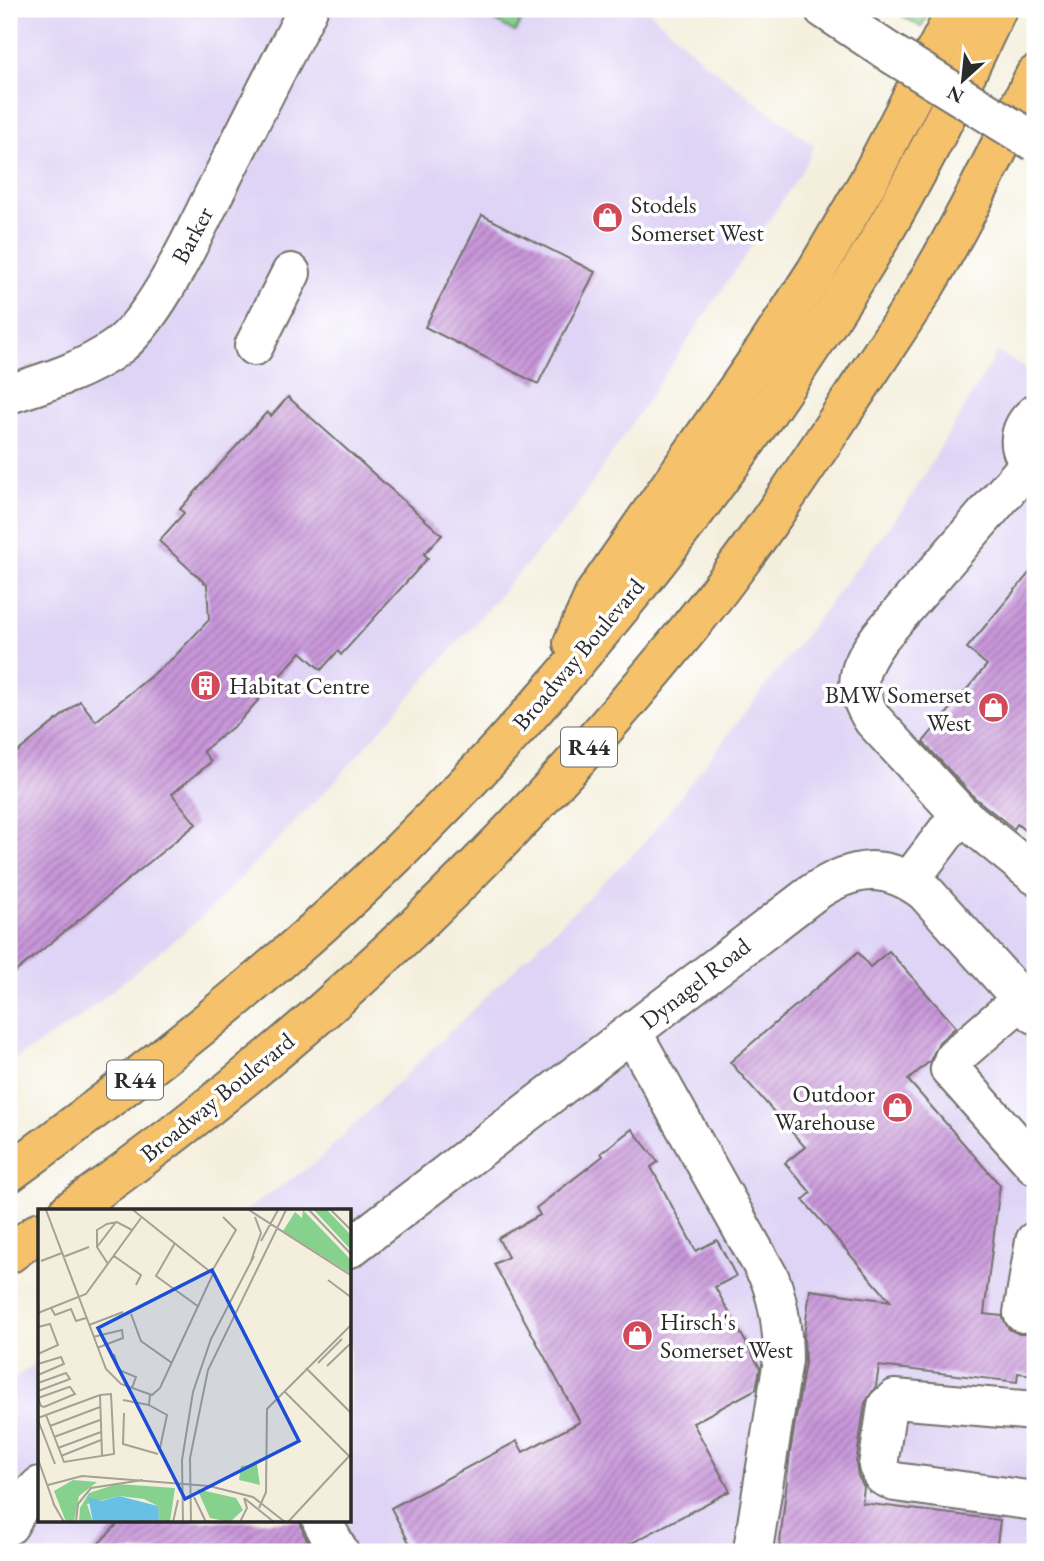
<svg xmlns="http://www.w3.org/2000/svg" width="1044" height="1561" font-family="'EB Garamond',serif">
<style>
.built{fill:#dfd4f5}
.grass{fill:#87d18e;stroke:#597e5c;stroke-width:2}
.park{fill:url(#park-tufts);stroke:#597e5c;stroke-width:2}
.building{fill:url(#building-hatch)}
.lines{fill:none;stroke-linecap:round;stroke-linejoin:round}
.minor-casing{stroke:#717069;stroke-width:42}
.major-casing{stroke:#717069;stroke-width:42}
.minor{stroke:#fff;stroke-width:38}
.major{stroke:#f5c16b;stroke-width:38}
.minor-bridge-casing{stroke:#717069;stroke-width:42;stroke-linecap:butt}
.minor-bridge{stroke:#fff;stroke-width:38}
.labels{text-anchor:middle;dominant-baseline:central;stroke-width:7;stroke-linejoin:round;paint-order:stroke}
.shield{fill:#fff;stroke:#6b6b6b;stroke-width:2}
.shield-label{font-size:23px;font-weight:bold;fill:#2b2b2b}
.poi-label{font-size:24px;fill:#2b2b2b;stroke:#fff;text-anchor:start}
.street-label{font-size:24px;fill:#2b2b2b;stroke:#fff}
.inset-road{fill:none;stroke:#a4a196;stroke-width:2}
.view{fill:#1d4ed8;fill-opacity:0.15;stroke:#1d4ed8;stroke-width:3.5}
.inset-edge{fill:none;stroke:#2b2b2b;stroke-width:3.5}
</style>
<defs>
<pattern id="park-tufts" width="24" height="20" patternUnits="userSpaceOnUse" patternTransform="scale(1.75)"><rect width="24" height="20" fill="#87d18e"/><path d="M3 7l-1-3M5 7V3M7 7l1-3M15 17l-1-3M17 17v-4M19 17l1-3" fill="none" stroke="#6faa74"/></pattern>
<pattern id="building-hatch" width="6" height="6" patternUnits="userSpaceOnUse" patternTransform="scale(1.75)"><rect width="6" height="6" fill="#c896d9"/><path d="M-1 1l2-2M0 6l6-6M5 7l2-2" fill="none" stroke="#a37bb0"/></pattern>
</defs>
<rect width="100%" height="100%" fill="#fff"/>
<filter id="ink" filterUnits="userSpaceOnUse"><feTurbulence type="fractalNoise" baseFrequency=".0143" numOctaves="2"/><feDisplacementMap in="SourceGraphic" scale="14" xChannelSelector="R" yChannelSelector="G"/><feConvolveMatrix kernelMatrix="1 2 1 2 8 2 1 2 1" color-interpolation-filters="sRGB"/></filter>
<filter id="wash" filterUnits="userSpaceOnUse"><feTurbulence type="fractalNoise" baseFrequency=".00686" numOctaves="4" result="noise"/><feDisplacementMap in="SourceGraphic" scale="28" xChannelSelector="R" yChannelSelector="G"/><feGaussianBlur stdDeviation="1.57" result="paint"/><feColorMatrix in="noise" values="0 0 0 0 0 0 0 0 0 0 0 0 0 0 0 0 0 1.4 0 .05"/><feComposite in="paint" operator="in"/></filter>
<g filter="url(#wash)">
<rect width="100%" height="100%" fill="#f4efdd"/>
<g class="built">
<path d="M9,9H647L704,62L813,145V148L802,171L572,513L338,778L202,917L79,1018L9,1063Z"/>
<path d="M997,352L1035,373V1552H9V1383L40,1359V1521H350V1211H245L316,1162L644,843L908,502Z"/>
</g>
<path class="grass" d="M892,9H931L921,27Z"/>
<path class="park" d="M475,9H527L515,32Z"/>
<g id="blocks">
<g class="building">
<path d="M482,215L595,272L538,384L425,327Z"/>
<path d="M288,397L442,535L424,554L428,558L341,655L338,651L321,670L301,652L238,723L203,751L211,762L172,794L196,824L9,977V759L80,701L96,721L174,657L209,620L207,585L159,541L184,513L180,509L267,412L271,416Z"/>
<path d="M1035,566V839L1017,824L1014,829L975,798L923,742L987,665L967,648Z"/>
<path d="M889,951L956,1027L939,1042L930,1061L908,1080L1000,1185L984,1314L1002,1316L1009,1329L1019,1334H1030L1035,1330V1375L1018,1373L1017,1382L879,1366L876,1386L865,1403L856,1463L858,1476L864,1487L862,1503L1000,1520L996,1552H779L790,1453L805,1363L804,1336L810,1290L890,1301L803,1200L811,1193L785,1163L805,1147L730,1062L858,952L870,967Z"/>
<path d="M632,1129L658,1162L651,1167L696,1251L717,1240L736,1276L715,1287L760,1368L756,1389L693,1423L730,1491L615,1552H414L391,1508L517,1441L523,1452L580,1422L494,1264L508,1257L498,1238L540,1215L536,1208L603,1156L601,1153Z"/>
<path d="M121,1521H300L303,1532L314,1552H90Z"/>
</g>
</g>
</g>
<g filter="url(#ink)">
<use href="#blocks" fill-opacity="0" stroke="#717069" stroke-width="2"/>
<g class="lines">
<defs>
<g id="minor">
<path d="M824,9L892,54"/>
<path d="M254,346L291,273"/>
<path d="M9,394C46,382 84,371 116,348C156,319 193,235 216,190C246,130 277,69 308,9"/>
<path d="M1035,414C1018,428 1014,452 1035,465"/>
<path d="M960,814L1035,875"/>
<path d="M910,880L960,814L873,720C851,686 857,669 880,637L1031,462"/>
<path d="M1022,999L954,1058L950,1069L1035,1165"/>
<path d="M632,1032L770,1279C780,1307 783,1331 783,1360L754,1543"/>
<path d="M350,1248L813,893C853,866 886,862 925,892L1035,1014"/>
<path d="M1023,1313L1035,1241"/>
<path d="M1035,1411L895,1399L887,1406L878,1466L883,1476L895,1482L1035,1501"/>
<path d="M322,1521L339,1552"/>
<path d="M9,1525L20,1506L40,1486"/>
</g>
<g id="major">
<path d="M573,643L595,593L768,345L816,271L868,182L957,9"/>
<path d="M9,1173C145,1074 278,970 398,853C571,683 723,488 853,283C908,196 954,102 997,9"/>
<path d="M69,1211C300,1049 508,851 686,632C744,561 794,486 844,410C869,372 895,334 919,296C963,225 998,149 1035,75"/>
<path d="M9,1254L40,1231"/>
</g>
</defs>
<use href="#minor" class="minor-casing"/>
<use href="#major" class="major-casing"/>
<use href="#minor" class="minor"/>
<use href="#major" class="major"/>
<defs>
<path id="minor-bridge" d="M892,54L1035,142"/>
</defs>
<use href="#minor-bridge" class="minor-bridge-casing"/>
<use href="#minor-bridge" class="minor-bridge"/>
</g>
</g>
<defs>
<symbol id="shop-disc" viewBox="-11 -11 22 22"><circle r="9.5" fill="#d1495b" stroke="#fff"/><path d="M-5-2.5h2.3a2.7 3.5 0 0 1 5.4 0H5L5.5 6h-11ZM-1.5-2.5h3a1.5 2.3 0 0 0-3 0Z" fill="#fff"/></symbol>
<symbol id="building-disc" viewBox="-11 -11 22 22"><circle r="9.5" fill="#d1495b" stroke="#fff"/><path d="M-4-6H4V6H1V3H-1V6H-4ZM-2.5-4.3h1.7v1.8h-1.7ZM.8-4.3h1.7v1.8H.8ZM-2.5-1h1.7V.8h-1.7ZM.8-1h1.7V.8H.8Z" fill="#fff"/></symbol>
</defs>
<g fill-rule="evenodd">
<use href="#shop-disc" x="590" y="200" width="35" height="35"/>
<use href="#building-disc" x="188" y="668" width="35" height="35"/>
<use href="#shop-disc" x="976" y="690" width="35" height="35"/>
<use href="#shop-disc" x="880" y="1090" width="35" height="35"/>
<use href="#shop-disc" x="620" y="1318" width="35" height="35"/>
</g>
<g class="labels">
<g class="shield">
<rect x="561" y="727.5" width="56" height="39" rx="5"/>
<rect x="107" y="1060.5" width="56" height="39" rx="5"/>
</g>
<g class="shield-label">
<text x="589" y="747">R44</text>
<text x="135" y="1080">R44</text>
</g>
<g class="poi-label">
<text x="631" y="204">Stodels<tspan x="631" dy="28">Somerset West</tspan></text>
<text x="229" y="685">Habitat Centre</text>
<text x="971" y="694" text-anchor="end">BMW Somerset<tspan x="971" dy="28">West</tspan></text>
<text x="875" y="1093" text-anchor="end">Outdoor<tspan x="875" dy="28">Warehouse</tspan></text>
<text x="660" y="1321">Hirsch's<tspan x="660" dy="28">Somerset West</tspan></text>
</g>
<g class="street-label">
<text transform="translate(192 235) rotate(-62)">Barker</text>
<text transform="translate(578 654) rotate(-50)">Broadway Boulevard</text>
<text transform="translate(695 983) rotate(-38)">Dynagel Road</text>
<text transform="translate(217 1097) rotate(-39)">Broadway Boulevard</text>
</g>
</g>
<g transform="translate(38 1209)">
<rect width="313" height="313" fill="#f4efdd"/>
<path d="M265,1L313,51V65L245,22L257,3L264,9ZM276,1H289L313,26V41ZM35,271L59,273L41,287L36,313H28L16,282ZM79,275L137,279L132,313H121L120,297L106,290L81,287L49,295L55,313H41L42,299L51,284ZM159,280L198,289L205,301L192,313L172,309Z" fill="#87d18e"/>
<path d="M219,255L222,276L201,271L203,257Z" fill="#87d18e"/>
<path d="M81,287L120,297L121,313H55L50,288L63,292Z" fill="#68c0e5"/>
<path class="inset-road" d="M8,1L68,160L83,175L114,186L122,179L175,65L95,1M211,1L314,67M271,1L314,46M293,1L314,22M223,32L240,1M137,34L118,67L161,98M59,38V21L69,15L79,13L94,21M76,47L103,66L98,76M25,48L51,38M3,52L24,44M213,52L223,24L217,8M70,55L59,38L78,13M174,62L198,21L185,8M290,71L314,89M13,99L17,106L33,100L38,112L48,109M0,104L48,85L103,9M93,105L103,132L134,154M51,116L85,103M0,118L12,115L20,136L0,145M55,128L84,121L85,129L59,139M76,145L81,161L98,168L94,179M280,154L304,130M0,155L23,148L26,155L0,166M289,157L314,133M268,159L314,205M0,174L28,164L32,170L0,182M246,182L314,250M62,186L64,246M112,186L111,196L129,206L122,239M0,188V189L3,197L6,198L37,185L32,178H31L0,189V190M85,191L111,196M86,204L85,235L120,245M0,209L8,206L62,186L73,185L76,245L26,253L8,206M0,211L17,255M12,217L62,198M16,228L62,211M20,239L63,223M23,247L63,231M0,250L17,298M10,276L44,267L171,277L215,288L247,313M156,288L168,313M206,289L236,313M15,294L26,313M221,299L228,283L229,200L314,115M38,313L40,295L53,279L105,271M135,313L140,291M145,313L144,251L155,183L173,130L216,47M153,313L152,249L170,161L248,1M202,313L209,299L206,289M250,313L314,244"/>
<path class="view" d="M174,61L261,232L147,290L60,119Z"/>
<rect width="313" height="313" class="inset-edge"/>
</g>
<rect width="1044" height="1561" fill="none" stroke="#fff" stroke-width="35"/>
<g transform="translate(963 80) rotate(207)" stroke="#ffffff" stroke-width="5" paint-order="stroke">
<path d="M0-5L12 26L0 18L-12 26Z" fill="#2b2b2b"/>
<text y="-10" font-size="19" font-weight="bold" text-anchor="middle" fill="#2b2b2b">N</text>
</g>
</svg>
